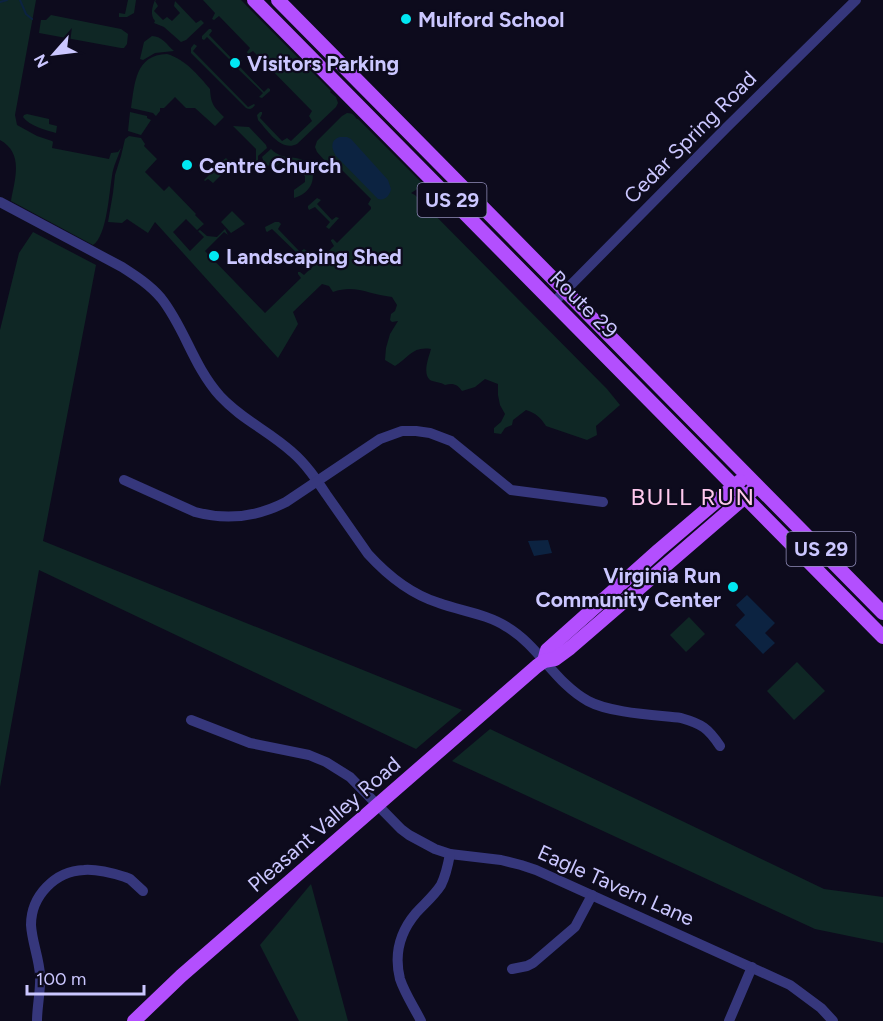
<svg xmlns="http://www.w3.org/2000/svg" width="883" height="1021" font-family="Figtree,sans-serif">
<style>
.green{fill:#0f2725}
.water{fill:#0c2341}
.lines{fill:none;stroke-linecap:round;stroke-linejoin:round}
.stream{stroke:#0c2341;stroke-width:2}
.minor{stroke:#36377c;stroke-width:10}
.major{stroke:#b34ffe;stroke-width:14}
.poi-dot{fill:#01e7f2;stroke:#0d0b1d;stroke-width:2}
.labels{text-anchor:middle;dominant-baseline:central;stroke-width:4.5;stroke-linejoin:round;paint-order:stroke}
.shield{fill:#0d0b1d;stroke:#928fbb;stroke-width:1.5}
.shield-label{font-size:20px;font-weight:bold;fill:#cbc7ff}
.poi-label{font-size:21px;font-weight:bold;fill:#cbc7ff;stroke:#0d0b1d;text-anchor:start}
.street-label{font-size:21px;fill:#cbc7ff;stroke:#0d0b1d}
.quarter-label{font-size:24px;letter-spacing:1.5px;fill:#ffc9ee;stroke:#0d0b1d}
</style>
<rect width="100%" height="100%" fill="#0d0b1d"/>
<g class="green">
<path d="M0,0H36L15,115L17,125L37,136L52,141L53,142L52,148L109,159L111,153L118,152L121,148C118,157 113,167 112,176C109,193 107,236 93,245L11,201C15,179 24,153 0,140Z"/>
<path d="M128,0H136L134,13L127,17H119V13L125,14Z"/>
<path d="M155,0H156L155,1L158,6L154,11L163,20L167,17L172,21L180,13L174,6L175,1L196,23L201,20L204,23L186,40L181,42L164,27L154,23L155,21C150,15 152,7 155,0Z"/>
<path d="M203,0H241L331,91L330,92L336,97L338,103L336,107L297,144C281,152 268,131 258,120L257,115L260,112H262V114L260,118L282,141L287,138L291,141L312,121L309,116L312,111L253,51L248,54L247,52L250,48L219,16L214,20L212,19L215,13Z"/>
<path d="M51,15L121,29L128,34L127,44L124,48H121L39,33L41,20H46Z"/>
<path d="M209,29H211L212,31L209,35L236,63L240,60H242L239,66L264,92L268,88L270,89V91L262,98L259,97L263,93L237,68L232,70V69L235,65L207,37L204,40L202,39V36Z"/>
<path d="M152,36C162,36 167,45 174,51L155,53L143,60L140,59L144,42Z"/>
<path d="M194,44L197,46L193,51L248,107L254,104L255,105C252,109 250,110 246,108L191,53V48Z"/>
<path d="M167,54C185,59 199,76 210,89C211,104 213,106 224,117L215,126L195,108H186L175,97L164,108H160V111L156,116L153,113L131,108C135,83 135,55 167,54Z"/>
<path d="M130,112L147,116V118L151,120L141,135L128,131Z"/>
<path d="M347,113C354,113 354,116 357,119H358L421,182L427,183L411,193L415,195L607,389L620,405L596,426L597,435L587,440L546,426C541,418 536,413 526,410L513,420L512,425L505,428L501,434L494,433V428L501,422L505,414L500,405L498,395V384L485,379L475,387L462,391C457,384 453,383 445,385C441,382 434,382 430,380C422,373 429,357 431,349C413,346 409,357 395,366L385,360L386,348L390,334L398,321L392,322L390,320L391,314L395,311L397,305L392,297C369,295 356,284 333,292L329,286L322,284L293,312L298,324L278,358L155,222L148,233L127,219L122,223L108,222L113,193L115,175L121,156L125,139L129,136L141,138L145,144L144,146L157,159L145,172L164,191L169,186L196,214L195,215L204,224L197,230L186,219L173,232L190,251L204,237L198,231L200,230L207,236L217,237L225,229L228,235L224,232L205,251L265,313L301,278L298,274V272H300L304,275L334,246L331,241V240L333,239L337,243L371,209V207L368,204L371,199L331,159L327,162L325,161L317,152L315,147L317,141L342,116Z"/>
<path d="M27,114L49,119V124L57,126L56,133C45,130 30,126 23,117L24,115Z"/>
<path d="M233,126L249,127L266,145L267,148L258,156V167L256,168L252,163L256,160V149Z"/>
<path d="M271,149C284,162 296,154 306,162C320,175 311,194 294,198V190L305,182V176L292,166L291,168L282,161L275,167L274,165L265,166L262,157Z"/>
<path d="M226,158L228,160L227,162V169L213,183L208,179L205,181L204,180L213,171H219L223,167L222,161Z"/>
<path d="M317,198L321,200L317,204L332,220L336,217L339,218L329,229L326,227L330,222L315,207L309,210L308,208V206Z"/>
<path d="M232,211L245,224L231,233L221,222Z"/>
<path d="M275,222H279L281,224L278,229L300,252L304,249L307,251L298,261H297L294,259L298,254L272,229L267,232L266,231L265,227Z"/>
<path d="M33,232L96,265L43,541L462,710L416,749L39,570L0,787V330L19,253Z"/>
<path d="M689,617L705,634L686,652L670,635Z"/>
<path d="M797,662L825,691L794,720L767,691Z"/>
<path d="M490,729L824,889L883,897V943L815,929L452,761Z"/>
<path d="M311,884L348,1021H299L260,945Z"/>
</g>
<g class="water">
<path d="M340,137H347L351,139L388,180L391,189C390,195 385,201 378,199L336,156C331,148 330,140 340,137Z"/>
<path d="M548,540L552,553L534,556L528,541Z"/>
<path d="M747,595L775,623L765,633L775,643L763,654L735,625L745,615L736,605Z"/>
</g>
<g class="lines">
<g class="stream">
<path d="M20,0L26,14L32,19"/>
<path d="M0,2L7,0"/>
</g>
<g class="minor">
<path d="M0,202L122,267C136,276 150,285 161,298C185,328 193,366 220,396C241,419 269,431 292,452C306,464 316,479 326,494C340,514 354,534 368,554C388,576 410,594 439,603C461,611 487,614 507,627C539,646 555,683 588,701C610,713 655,715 681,718C702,724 708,728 720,746"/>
<path d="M553,303L726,128L856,0"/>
<path d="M124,480L195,512C228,521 257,517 286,502L380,439L402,431H416L430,433L451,441L511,490L603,502"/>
<path d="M191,720L250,743L309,755L326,762L350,777L401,829L409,835L435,849L450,854L501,860L521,865L536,870L790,985L821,1008L833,1021"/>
<path d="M512,969L527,966L533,963L575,927L592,895"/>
<path d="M37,1021C37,1006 41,990 40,975C39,958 32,942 31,925C31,896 55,871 84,870C97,869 112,873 125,877L130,879L143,891"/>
<path d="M421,1021C414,1007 405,994 400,979C394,955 400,932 416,913C424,904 434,896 441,885C446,875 448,865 450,854"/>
<path d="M729,1021L752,967"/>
</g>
<g class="major">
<path d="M254,0L883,637"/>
<path d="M278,0L883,613"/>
<path d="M544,661L547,650L659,550L740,481"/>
<path d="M134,1021L181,976L537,666L544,661L555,659L570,648L752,491"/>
</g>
</g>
<g class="poi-dot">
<circle cx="406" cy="19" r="6"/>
<circle cx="235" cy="63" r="6"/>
<circle cx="187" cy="165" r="6"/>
<circle cx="214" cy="256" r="6"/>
<circle cx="733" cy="587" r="6"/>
</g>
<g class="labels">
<g class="shield">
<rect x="417.5" y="183" width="69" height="34" rx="4.5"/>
<rect x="786.5" y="532" width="69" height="34" rx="4.5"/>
</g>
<g class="shield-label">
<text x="452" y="200">US 29</text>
<text x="821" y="549">US 29</text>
</g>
<g class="poi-label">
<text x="418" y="19">Mulford School</text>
<text x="247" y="63">Visitors Parking</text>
<text x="199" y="165">Centre Church</text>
<text x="226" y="256">Landscaping Shed</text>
<text x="721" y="575" text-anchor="end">Virginia Run<tspan x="721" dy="24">Community Center</tspan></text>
</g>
<g class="street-label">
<text transform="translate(690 137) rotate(-45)">Cedar Spring Road</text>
<text transform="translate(584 304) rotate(45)">Route 29</text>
<text transform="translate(324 824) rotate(-41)">Pleasant Valley Road</text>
<text transform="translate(616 885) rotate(24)">Eagle Tavern Lane</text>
</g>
<g class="quarter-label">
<text x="693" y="496">BULL RUN</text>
</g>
</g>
<g transform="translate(54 54) rotate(242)" stroke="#0d0b1d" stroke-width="4.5" paint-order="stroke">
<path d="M0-4.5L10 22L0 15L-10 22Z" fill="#cbc7ff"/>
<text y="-9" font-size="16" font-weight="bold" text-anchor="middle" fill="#cbc7ff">N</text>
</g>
<path d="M27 985v9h117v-9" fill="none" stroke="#cbc7ff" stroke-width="3"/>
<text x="36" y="985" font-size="18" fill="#cbc7ff" stroke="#0d0b1d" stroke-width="4.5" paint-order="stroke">100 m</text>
</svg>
